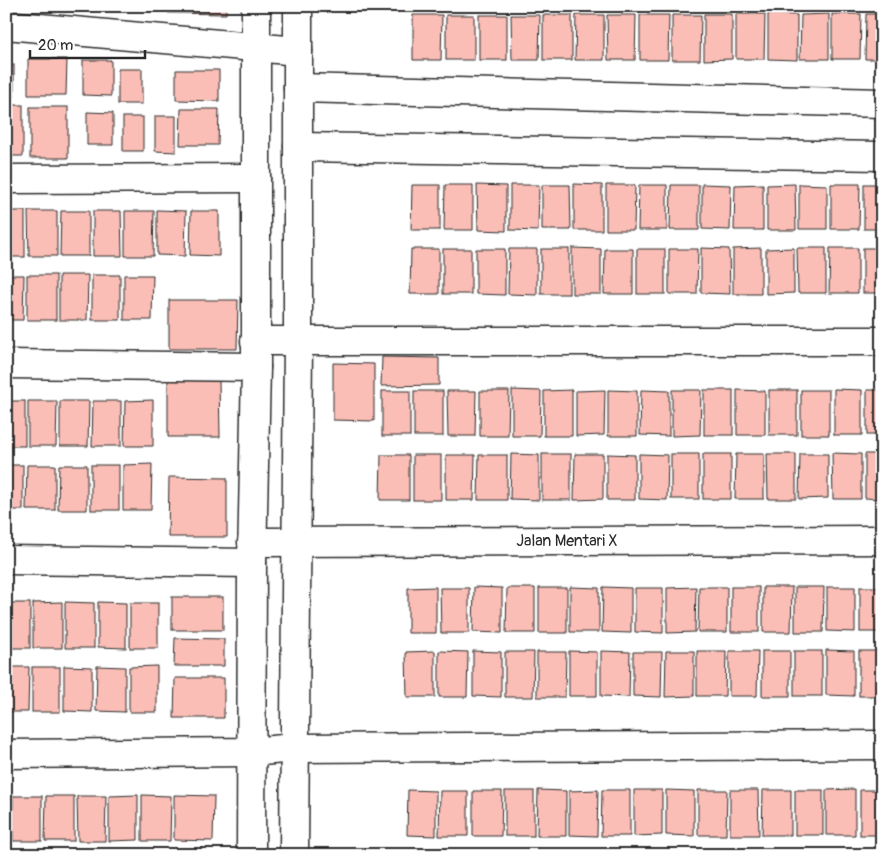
<svg xmlns="http://www.w3.org/2000/svg" width="888" height="861" font-family="Pangolin,sans-serif">
<style>
.building{fill:#fabeb6;stroke:#2b2b2b}
.lines{fill:none;stroke-linecap:round;stroke-linejoin:round}
.minor-casing{stroke:#2b2b2b;stroke-width:31}
.minor{stroke:#fff;stroke-width:28}
.labels{text-anchor:middle;dominant-baseline:central;stroke-width:4;stroke-linejoin:round;paint-order:stroke}
.street-label{font-size:16px;fill:#2b2b2b;stroke:#fff}
</style>
<rect width="100%" height="100%" fill="#fff"/>
<filter id="ink" filterUnits="userSpaceOnUse"><feTurbulence type="fractalNoise" baseFrequency=".02" numOctaves="2"/><feDisplacementMap in="SourceGraphic" scale="10" xChannelSelector="R" yChannelSelector="G"/><feConvolveMatrix kernelMatrix="1 2 1 2 8 2 1 2 1" color-interpolation-filters="sRGB"/></filter>
<g filter="url(#ink)">
<g class="building">
<path d="M168,6H226V14L168,13Z"/>
<path d="M704,14H732V59L704,60Z"/>
<path d="M736,14H765L764,59H736Z"/>
<path d="M768,14L797,15V60L768,59Z"/>
<path d="M829,14V59H800L801,15Z"/>
<path d="M832,14H861L860,59H832Z"/>
<path d="M866,14H882V59H865Z"/>
<path d="M413,15H442L441,60H413Z"/>
<rect x="446" y="15" width="28" height="45"/>
<rect x="479" y="15" width="28" height="45"/>
<path d="M511,15H540L539,60H512Z"/>
<rect x="543" y="15" width="29" height="45"/>
<path d="M576,15H604V60H575Z"/>
<path d="M607,15H636L635,60H608Z"/>
<path d="M640,15H669L668,60H640Z"/>
<path d="M672,15H701L700,60H672Z"/>
<path d="M28,59H67L66,95H28Z"/>
<path d="M83,60H111V96L83,95Z"/>
<rect x="6" y="65" width="8" height="32"/>
<rect x="118" y="69" width="24" height="35"/>
<path d="M176,70H219V101L176,100Z"/>
<rect x="6" y="105" width="17" height="51"/>
<rect x="30" y="107" width="38" height="51"/>
<path d="M181,109H219L218,145H180Z"/>
<path d="M87,112L113,113V145H87Z"/>
<path d="M155,116H176V152L155,151Z"/>
<rect x="123" y="117" width="20" height="34"/>
<path d="M574,184L602,185V230H574Z"/>
<path d="M702,184L731,185L730,230L702,229Z"/>
<path d="M763,184V230H734L735,185Z"/>
<path d="M795,184L796,230H767V185Z"/>
<path d="M799,184L827,185V229H799Z"/>
<path d="M831,184H860L859,229H831Z"/>
<rect x="864" y="184" width="18" height="45"/>
<path d="M412,185H440V230H411Z"/>
<path d="M445,185H473V230H444Z"/>
<path d="M477,185L506,186V231L478,230Z"/>
<path d="M510,185H539L538,231L510,230Z"/>
<path d="M542,185H570L571,230H542Z"/>
<path d="M606,185H635L634,230H606Z"/>
<path d="M639,185H667V230H638Z"/>
<path d="M671,185H699V230H670Z"/>
<path d="M157,210L186,211L185,256L157,255Z"/>
<rect x="6" y="211" width="19" height="46"/>
<path d="M28,211H57V256H29Z"/>
<path d="M61,211H89V256H60Z"/>
<path d="M93,211H121L122,256H93Z"/>
<path d="M125,211H154L153,256H125Z"/>
<path d="M191,211H219V256L190,255Z"/>
<path d="M572,248L601,249V294H572Z"/>
<path d="M701,248L729,249L730,294L701,293Z"/>
<path d="M761,248V294H733V249Z"/>
<path d="M794,248V293L766,294V249Z"/>
<path d="M797,248H826V293H798Z"/>
<path d="M830,248H858V293H829Z"/>
<rect x="863" y="248" width="19" height="45"/>
<path d="M411,249H439V294H410Z"/>
<rect x="443" y="249" width="28" height="45"/>
<path d="M476,249H505V295L476,294Z"/>
<path d="M509,249H537V295L508,294Z"/>
<rect x="541" y="249" width="28" height="45"/>
<path d="M605,249H633V294H604Z"/>
<rect x="637" y="249" width="28" height="45"/>
<path d="M669,249H698L697,294H669Z"/>
<path d="M6,275H24L23,320H6Z"/>
<rect x="27" y="275" width="29" height="45"/>
<path d="M59,275H88L87,320H59Z"/>
<rect x="92" y="275" width="28" height="45"/>
<path d="M124,275H153L152,320H124Z"/>
<path d="M169,300H238L237,349H169Z"/>
<path d="M382,357L439,358V385L381,386Z"/>
<path d="M333,363L374,364V421L333,420Z"/>
<path d="M168,378L219,379L220,437H168Z"/>
<path d="M834,389L862,390V435H834Z"/>
<path d="M512,390L541,391L540,436H512Z"/>
<path d="M572,390V436H544V391Z"/>
<path d="M605,390L604,435L576,436V391Z"/>
<path d="M608,390L637,391V436H608Z"/>
<path d="M641,390L669,391V436L640,435Z"/>
<path d="M672,390H701L700,435L672,436Z"/>
<rect x="704" y="390" width="29" height="45"/>
<path d="M737,390L765,391V435H737Z"/>
<rect x="769" y="390" width="28" height="45"/>
<rect x="801" y="390" width="28" height="45"/>
<rect x="867" y="390" width="15" height="45"/>
<rect x="382" y="391" width="28" height="45"/>
<rect x="414" y="391" width="29" height="45"/>
<path d="M447,391H476L475,436H448Z"/>
<path d="M480,391H509L508,436H480Z"/>
<path d="M153,400V446H124L125,401Z"/>
<rect x="6" y="401" width="19" height="45"/>
<path d="M28,401H57L56,446H28Z"/>
<path d="M60,401H89L88,446H60Z"/>
<path d="M93,401H121V446H92Z"/>
<path d="M832,453L861,454V499H833Z"/>
<path d="M511,454L539,455V500L510,499Z"/>
<rect x="542" y="454" width="29" height="46"/>
<path d="M575,454H603V499L574,500Z"/>
<path d="M607,454L635,455V500H607Z"/>
<path d="M639,454L668,455L667,500L639,499Z"/>
<rect x="671" y="454" width="28" height="45"/>
<rect x="703" y="454" width="28" height="45"/>
<path d="M736,454H764V499H735Z"/>
<path d="M767,454H796V499H768Z"/>
<path d="M800,454H828V498L799,499Z"/>
<path d="M865,454H882V499L865,498Z"/>
<path d="M381,455H409V500H380Z"/>
<rect x="413" y="455" width="28" height="45"/>
<path d="M446,455H475L474,500H446Z"/>
<path d="M479,455H507V500H478Z"/>
<path d="M152,464L151,510H123V465Z"/>
<rect x="6" y="465" width="17" height="45"/>
<path d="M27,465H55V510H26Z"/>
<path d="M59,465H87V510H58Z"/>
<rect x="91" y="465" width="28" height="45"/>
<path d="M169,477L227,478V537H168Z"/>
<path d="M436,587V633H408V588Z"/>
<path d="M474,587L502,588V633L473,632Z"/>
<path d="M570,587L599,588V632H570Z"/>
<path d="M603,587L631,588V633L602,632Z"/>
<path d="M696,587L695,632L667,633V588Z"/>
<path d="M699,587H727V632H698Z"/>
<rect x="731" y="587" width="28" height="45"/>
<path d="M763,587H792L791,632H763Z"/>
<path d="M795,587H824L823,632H795Z"/>
<path d="M827,587H855V632L827,631Z"/>
<rect x="860" y="587" width="22" height="45"/>
<path d="M440,588H469V633H441Z"/>
<path d="M507,588H535V633H506Z"/>
<rect x="539" y="588" width="28" height="45"/>
<path d="M635,588H663V633L635,632Z"/>
<rect x="172" y="597" width="51" height="33"/>
<path d="M62,602V648H33V603Z"/>
<path d="M65,602L94,603V648H65Z"/>
<path d="M98,602L126,603V648L98,647Z"/>
<rect x="6" y="603" width="24" height="45"/>
<rect x="130" y="603" width="28" height="45"/>
<path d="M175,638L224,639V666H174Z"/>
<path d="M826,650L854,651V696L826,695Z"/>
<path d="M435,651V697H407L406,652Z"/>
<path d="M439,651L468,652L467,697H439Z"/>
<path d="M473,651L501,652V697L473,696Z"/>
<path d="M569,651L597,652V696H569Z"/>
<path d="M601,651L630,652L629,697L601,696Z"/>
<path d="M666,651H694V696L665,697Z"/>
<path d="M697,651H726L725,696H697Z"/>
<path d="M729,651H758L757,696H729Z"/>
<rect x="762" y="651" width="28" height="45"/>
<rect x="794" y="651" width="28" height="45"/>
<rect x="859" y="651" width="23" height="45"/>
<path d="M505,652H534L533,697H505Z"/>
<path d="M537,652H566L565,697H537Z"/>
<path d="M633,652H662L661,697L633,696Z"/>
<path d="M64,666L92,667V712L64,711Z"/>
<path d="M97,666L125,667V712L96,711Z"/>
<path d="M157,666V712H129V667Z"/>
<path d="M6,667H29L28,712H6Z"/>
<rect x="32" y="667" width="28" height="45"/>
<path d="M175,678H224V718H174Z"/>
<path d="M855,789V835H826V790Z"/>
<path d="M408,790L436,791V836L407,835Z"/>
<path d="M538,790L566,791V836H537Z"/>
<path d="M598,790L597,836L569,835V791Z"/>
<path d="M602,790H630V836H601Z"/>
<path d="M634,790H662V835L634,836Z"/>
<path d="M666,790L694,791V836L666,835Z"/>
<path d="M698,790H727L726,835H698Z"/>
<path d="M730,790H758L759,835H730Z"/>
<path d="M763,790H791V835H762Z"/>
<rect x="795" y="790" width="28" height="45"/>
<rect x="860" y="790" width="22" height="45"/>
<path d="M440,791H468V836H439Z"/>
<path d="M473,791H502L501,836H473Z"/>
<rect x="505" y="791" width="29" height="45"/>
<path d="M138,795V840L109,841V796Z"/>
<path d="M142,795L171,796L170,841H142Z"/>
<path d="M174,795L214,796L213,841L174,840Z"/>
<path d="M6,796H10L9,841H6Z"/>
<rect x="13" y="796" width="29" height="45"/>
<path d="M46,796H74V841H45Z"/>
<path d="M77,796H106L105,841H78Z"/>
<path d="M853,853V855H825V854Z"/>
<rect x="858" y="853" width="24" height="2"/>
<path d="M761,854H790L789,855Z"/>
<rect x="793" y="854" width="29" height="1"/>
</g>
<g class="lines">
<defs>
<g id="minor">
<path d="M6,25L298,51"/>
<path d="M298,88L882,103"/>
<path d="M298,147L882,156"/>
<path d="M6,179L256,178"/>
<path d="M255,341H882"/>
<path d="M6,364L256,367"/>
<path d="M252,542L882,540"/>
<path d="M6,560L252,563"/>
<path d="M6,754L251,752L294,748L882,745"/>
<path d="M251,855L252,563L256,367V6"/>
<path d="M294,855L298,340V6"/>
</g>
</defs>
<use href="#minor" class="minor-casing"/>
<use href="#minor" class="minor"/>
</g>
</g>
<g class="labels">
<g class="street-label">
<text x="567" y="541">Jalan Mentari X</text>
</g>
</g>
<rect width="888" height="861" fill="none" stroke="#fff" stroke-width="25"/>
<rect x="12" y="12" width="863" height="836" fill="none" stroke="#2b2b2b" stroke-width="2" filter="url(#ink)"/>
<path d="M30 50v8h115v-8" fill="none" stroke="#2b2b2b" stroke-width="2.5"/>
<text x="38" y="50" font-size="15" fill="#2b2b2b" stroke="#ffffff" stroke-width="4" paint-order="stroke">20 m</text>
</svg>
